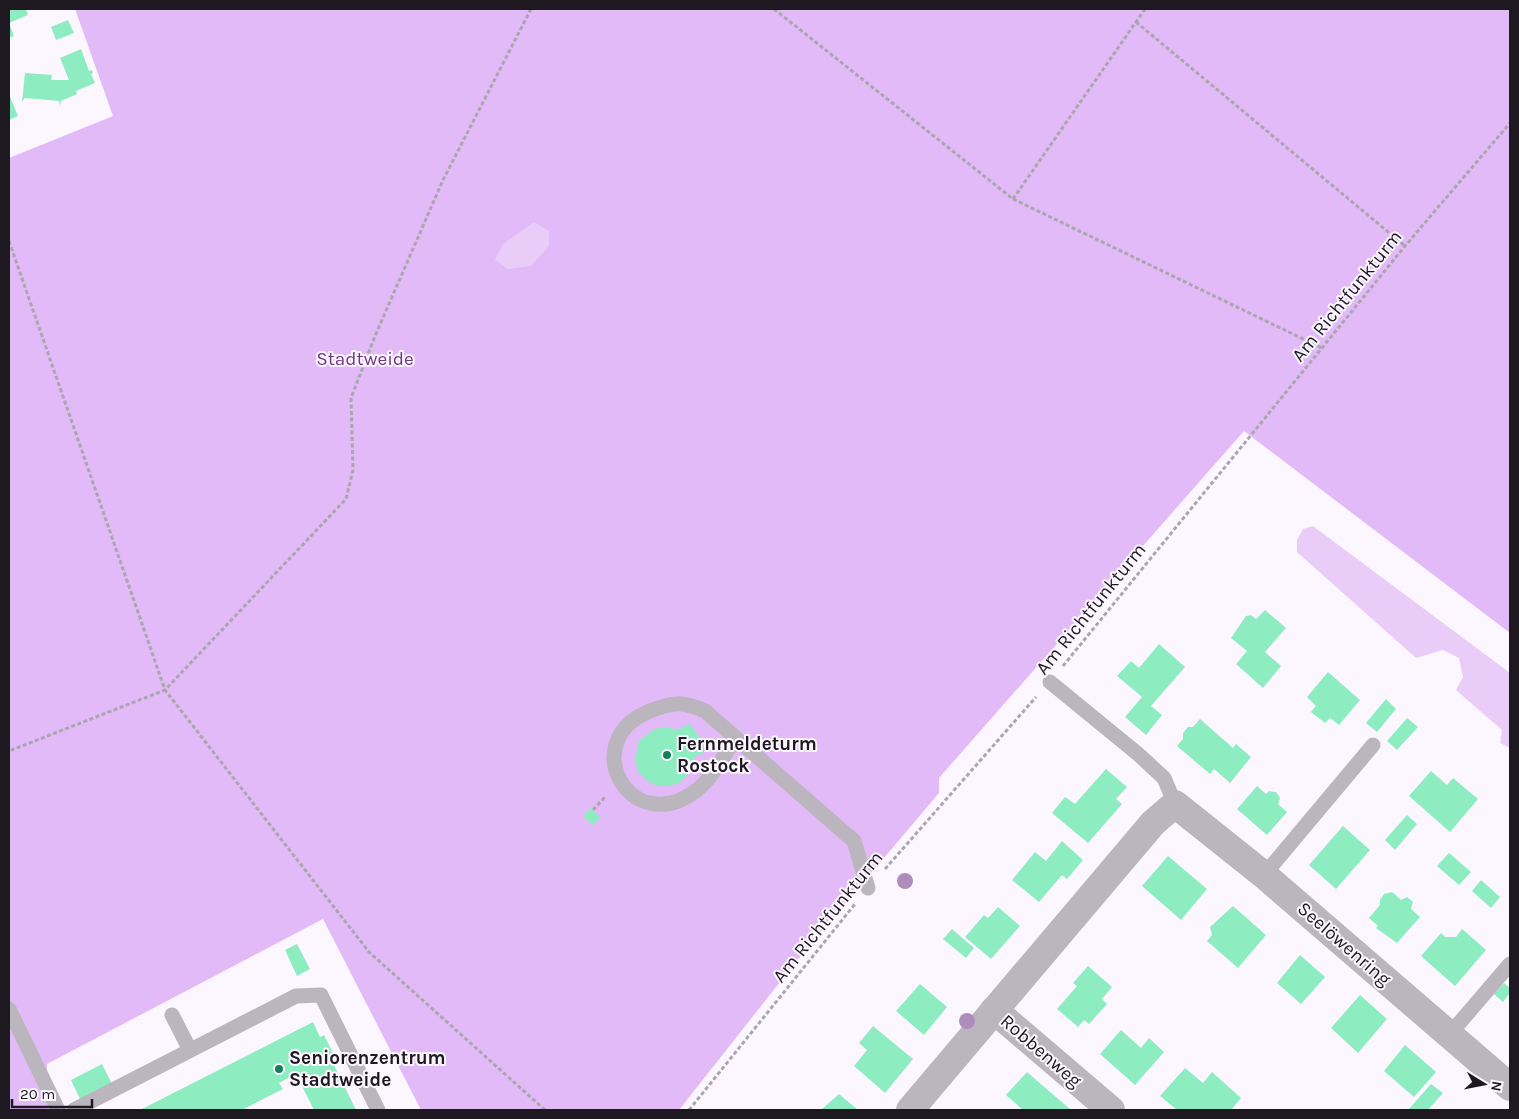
<svg xmlns="http://www.w3.org/2000/svg" width="1519" height="1119" font-family="Karla,sans-serif">
<style>
.green{fill:#e2baf7}
.water{fill:#e9cdf8}
.building{fill:#8eecc1}
.lines{fill:none;stroke-linecap:round;stroke-linejoin:round}
.path{stroke:#aba6ae;stroke-width:3;stroke-dasharray:4 2.5;stroke-linecap:butt}
.service{stroke:#bbb5be;stroke-width:15}
.minor{stroke:#bbb5be;stroke-width:28}
.tree{fill:#ae8dbd}
.poi-dot{fill:#157f5a;stroke:#fcf7ff;stroke-width:2}
.labels{text-anchor:middle;dominant-baseline:central;stroke-width:4;stroke-linejoin:round;paint-order:stroke}
.street-label{font-size:19px;fill:#1e1920;stroke:#fcf7ff}
.park-label{font-size:19px;fill:#6e3687;stroke:#fcf7ff}
.poi-label{font-size:19px;font-weight:bold;fill:#1e1920;stroke:#fcf7ff;text-anchor:start}
</style>
<rect width="100%" height="100%" fill="#fcf7ff"/>
<path class="green" d="M75,9H1510V633L1244,431L939,778V793L795,963L679,1110H421L323,919L47,1064L46,1102L49,1110H9V158L113,116Z"/>
<g class="water">
<path d="M534,222L549,231V246L531,266L508,269L495,260L503,244Z"/>
<path d="M1313,526L1510,673V748L1500,743L1502,730L1456,690L1463,677L1459,658L1443,650L1416,658L1297,552V540L1303,529Z"/>
</g>
<g class="building">
<path d="M9,9H26L28,15L9,23L14,36L9,38Z"/>
<path d="M68,20L74,33L56,40L51,27Z"/>
<path d="M81,49L89,71L92,70L93,73L91,74L95,83L76,91L77,94L61,101L60,106L59,101L25,98L22,102L25,73L52,75L51,80H69L60,58Z"/>
<path d="M9,94L18,116L9,120Z"/>
<path d="M1265,610L1286,628L1265,652L1281,666L1263,688L1236,664L1247,651L1231,638L1246,616L1251,615L1256,619Z"/>
<path d="M1159,644L1185,667L1151,706L1162,715L1146,735L1125,717L1142,697L1117,676L1131,661L1139,668Z"/>
<path d="M1328,672L1360,700L1339,725L1330,718L1325,723L1311,712L1316,706L1307,697Z"/>
<path d="M1386,699L1396,709L1377,732L1366,723Z"/>
<path d="M1407,718L1418,727L1397,750L1387,741Z"/>
<path d="M1200,719L1233,748L1236,744L1251,757L1230,783L1214,769L1210,774L1177,746L1183,739V733L1188,727H1193Z"/>
<path d="M689,724L700,737L704,752L694,757L689,773L681,782L669,786H657L646,780L638,771L635,759L639,741L654,729L666,727L678,730Z"/>
<path d="M1106,769L1127,787L1116,799L1122,804L1088,843L1052,813L1065,797L1075,804Z"/>
<path d="M1431,771L1447,785L1453,778L1478,799L1450,832L1409,796Z"/>
<path d="M1257,786L1266,794L1269,791L1276,792L1280,798L1278,804L1287,812L1267,835L1237,809Z"/>
<path d="M591,808L600,817L593,825L583,816Z"/>
<path d="M1407,815L1417,824L1395,850L1385,840Z"/>
<path d="M1343,826L1370,850L1336,889L1309,865Z"/>
<path d="M1062,841L1083,860L1067,879L1062,875L1039,902L1012,880L1035,852L1046,861Z"/>
<path d="M1449,853L1471,872L1459,885L1437,866Z"/>
<path d="M1168,856L1207,889L1181,920L1142,886Z"/>
<path d="M1481,880L1500,897L1491,908L1472,891Z"/>
<path d="M1392,892L1401,900L1407,897L1413,902L1411,909L1420,917L1397,943L1376,928L1378,926L1369,918L1380,905V900L1384,894Z"/>
<path d="M1233,906L1266,935L1238,968L1207,941L1212,935L1210,927Z"/>
<path d="M998,907L1020,926L991,959L965,937L984,915L988,918Z"/>
<path d="M952,929L974,948L966,958L943,939Z"/>
<path d="M1462,929L1486,950L1455,986L1421,956L1441,933L1445,937H1456Z"/>
<path d="M297,944L310,969L297,976L285,950Z"/>
<path d="M1300,955L1325,977L1301,1004L1277,983Z"/>
<path d="M1088,966L1112,987L1102,999L1107,1004L1089,1024L1084,1020L1078,1027L1057,1009L1077,986L1073,983Z"/>
<path d="M1504,983L1510,988V993L1503,1002L1494,994Z"/>
<path d="M920,984L947,1007L924,1035L896,1011Z"/>
<path d="M1360,995L1387,1019L1358,1053L1331,1028Z"/>
<path d="M313,1022L320,1037L324,1035L337,1061L333,1063L356,1110H314L296,1074L279,1083L283,1089L242,1110H140Z"/>
<path d="M873,1026L913,1059L885,1093L854,1066L867,1050L859,1043Z"/>
<path d="M1121,1030L1141,1048L1149,1038L1164,1052L1135,1085L1100,1054Z"/>
<path d="M1405,1045L1436,1072L1414,1097L1384,1071Z"/>
<path d="M102,1064L112,1084L81,1101L71,1080Z"/>
<path d="M1185,1068L1203,1083L1212,1072L1241,1098L1231,1110H1177L1160,1096Z"/>
<path d="M1027,1072L1071,1110H1023L1006,1095Z"/>
<path d="M1431,1084L1443,1093L1428,1110H1408Z"/>
<path d="M839,1094L858,1110H821Z"/>
</g>
<g class="lines">
<g class="path">
<path d="M531,9L443,180L375,336L351,398L353,470L346,499L165,690L369,952L545,1110"/>
<path d="M774,9L1013,199L1322,348"/>
<path d="M1136,22L1405,246"/>
<path d="M1013,199L1145,9"/>
<path d="M9,241L165,690L9,751"/>
<path d="M1063,666L1405,246L1510,123"/>
<path d="M593,810L606,796"/>
<path d="M885,869L1036,697"/>
<path d="M689,1110L855,904"/>
</g>
<g class="service">
<path d="M1050,682L1138,754L1164,778L1175,804"/>
<path d="M736,738C724,755 713,777 697,790C631,841 575,741 650,711C673,702 682,701 705,711L854,841L868,888"/>
<path d="M1264,875L1373,745"/>
<path d="M9,1009L58,1110"/>
<path d="M172,1015L190,1050"/>
<path d="M1449,1035L1510,964"/>
<path d="M74,1110L296,996L321,995L378,1110"/>
</g>
<g class="minor">
<path d="M994,1010L1111,1110"/>
<path d="M910,1110L1153,823L1175,804L1264,875L1510,1087"/>
</g>
</g>
<g class="tree">
<circle cx="905" cy="881" r="8"/>
<circle cx="967" cy="1021" r="8"/>
</g>
<g class="poi-dot">
<circle cx="667" cy="755" r="5"/>
<circle cx="279" cy="1069" r="5"/>
</g>
<g class="labels">
<g class="street-label">
<text transform="translate(1347 296) rotate(-51)">Am Richtfunkturm</text>
<text transform="translate(1091 609) rotate(-51)">Am Richtfunkturm</text>
<text transform="translate(828 917) rotate(-51)">Am Richtfunkturm</text>
<text transform="translate(1344 944) rotate(41)">Seelöwenring</text>
<text transform="translate(1041 1051) rotate(41)">Robbenweg</text>
</g>
<g class="park-label">
<text x="365" y="359">Stadtweide</text>
</g>
<g class="poi-label">
<text x="677" y="744">Fernmeldeturm<tspan x="677" dy="22">Rostock</tspan></text>
<text x="289" y="1058">Seniorenzentrum<tspan x="289" dy="22">Stadtweide</tspan></text>
</g>
</g>
<rect width="1519" height="1119" fill="none" stroke="#1e1920" stroke-width="20"/>
<g transform="translate(1484 1084) rotate(100)" stroke="#fcf7ff" stroke-width="4" paint-order="stroke">
<path d="M0-4L9 19L0 12L-9 19Z" fill="#1e1920"/>
<text y="-8" font-size="14" font-weight="bold" text-anchor="middle" fill="#1e1920">N</text>
</g>
<path d="M12 1099v8h80v-8" fill="none" stroke="#1e1920" stroke-width="2.5"/>
<text x="20" y="1099" font-size="15" fill="#1e1920" stroke="#fcf7ff" stroke-width="4" paint-order="stroke">20 m</text>
</svg>
